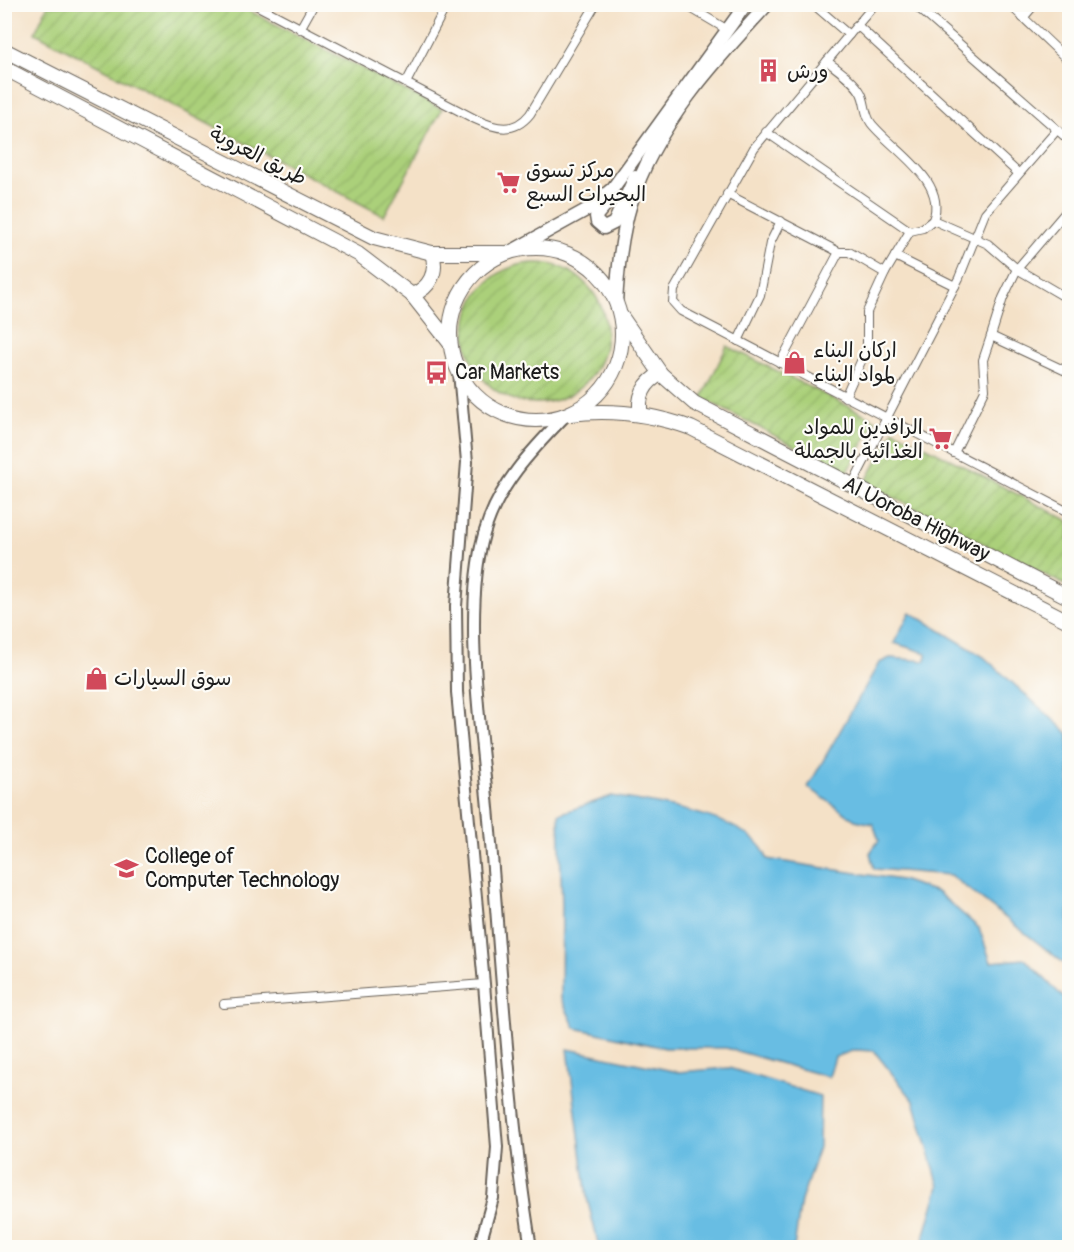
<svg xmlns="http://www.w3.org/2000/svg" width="1074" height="1252" font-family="Pangolin,'Playpen Sans Arabic',sans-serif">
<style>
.garden{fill:url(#garden-furrows);stroke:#64764b;stroke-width:1.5}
.water{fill:#67bde3;stroke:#426c80;stroke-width:1.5}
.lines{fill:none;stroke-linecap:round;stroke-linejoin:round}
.street-casing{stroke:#686158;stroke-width:10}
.secondary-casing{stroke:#686158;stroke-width:14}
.primary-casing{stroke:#686158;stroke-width:15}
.highway-casing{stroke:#686158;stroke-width:16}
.street{stroke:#fff;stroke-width:8}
.secondary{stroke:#fff;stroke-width:10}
.primary{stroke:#fff;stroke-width:12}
.highway{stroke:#fff;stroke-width:14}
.labels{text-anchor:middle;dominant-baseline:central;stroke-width:4.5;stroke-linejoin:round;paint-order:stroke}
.poi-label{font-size:21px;fill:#1c1c1c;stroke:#fdfcf7;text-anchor:start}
.street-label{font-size:21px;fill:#1c1c1c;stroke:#fdfcf7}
</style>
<defs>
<pattern id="garden-furrows" width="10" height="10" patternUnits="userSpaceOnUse" patternTransform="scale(1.5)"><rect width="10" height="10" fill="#abd07a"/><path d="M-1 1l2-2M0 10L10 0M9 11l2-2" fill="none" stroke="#93b269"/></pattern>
</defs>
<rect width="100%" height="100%" fill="#fdfcf7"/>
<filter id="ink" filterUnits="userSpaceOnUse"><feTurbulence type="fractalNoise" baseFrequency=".0167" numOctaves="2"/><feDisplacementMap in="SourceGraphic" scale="12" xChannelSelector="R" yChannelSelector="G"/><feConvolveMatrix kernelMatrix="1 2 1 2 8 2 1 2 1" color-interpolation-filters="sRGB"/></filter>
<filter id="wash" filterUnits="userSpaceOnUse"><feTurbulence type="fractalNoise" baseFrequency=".008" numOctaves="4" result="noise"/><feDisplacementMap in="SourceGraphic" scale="24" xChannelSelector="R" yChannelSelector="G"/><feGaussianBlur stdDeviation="1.35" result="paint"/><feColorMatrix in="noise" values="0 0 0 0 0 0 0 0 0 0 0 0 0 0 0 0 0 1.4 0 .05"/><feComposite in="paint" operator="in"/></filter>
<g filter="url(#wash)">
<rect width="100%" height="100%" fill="#f4e1c7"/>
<g class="garden">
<path d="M48,5H238L442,109L384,216L35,33Z"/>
<circle cx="536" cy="333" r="70"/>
<path d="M727,346L876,420L847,473L702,398Z"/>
<path d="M894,430L1069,521V575L1065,585L865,483Z"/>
</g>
<g class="water">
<path d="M910,612L984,657L1069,734V967L950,875L874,869L870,853L879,840L873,824L855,820L808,787L879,663L890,658L926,661V653L894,643Z"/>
<path d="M612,796C651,803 755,816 767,859L901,880L937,892L979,928L991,962L1025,959L1063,997L1069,1000V1247H916L923,1241L939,1186L914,1101L874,1051L855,1050L835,1057L829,1077L726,1048H665L575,1028L561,998L562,906L559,814Z"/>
<path d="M568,1049L678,1072L729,1068L820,1096L819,1147L801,1201L794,1247H599L587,1198Z"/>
</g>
</g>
<g filter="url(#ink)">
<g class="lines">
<defs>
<g id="street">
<path d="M254,4L475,119C496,129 514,134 530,114L596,4"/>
<path d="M684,4L726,29"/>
<path d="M813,4L849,35"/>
<path d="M875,4L754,148L674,290L673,302L681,311L1070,513"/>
<path d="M914,4L1070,141"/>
<path d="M1009,4L1070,62"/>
<path d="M1023,18L1035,4"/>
<path d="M857,25L1018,173"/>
<path d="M300,29L314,4"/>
<path d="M827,61C838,70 854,80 861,93C866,103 864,113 871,123C892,150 948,180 933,220"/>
<path d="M406,83L447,4"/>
<path d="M766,132L910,231"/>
<path d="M727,194L839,252"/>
<path d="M1070,207L1017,269L1003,298L991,336L1070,373"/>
<path d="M895,256L955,286"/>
<path d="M738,341L760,295L770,243L781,221"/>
<path d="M780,363L839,252H849L885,273"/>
<path d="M845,397L867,348V312L885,273L910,231L923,228L933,220L988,244L1017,269L1070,300"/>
<path d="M954,453L985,390L983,360L991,336"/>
<path d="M852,485L959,278L985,213L1057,130"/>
<path d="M224,1004L484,984"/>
</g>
<g id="secondary">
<path d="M459,372L467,462L456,606L457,692L484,984L497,1147L493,1198L479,1248"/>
<path d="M531,1248C508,1106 501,961 489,819C482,736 462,613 484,534C498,485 531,451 565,416"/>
</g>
<g id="primary">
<path d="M608,202L596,216L597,222L604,228L614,223L635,177"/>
<path d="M514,250L588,209L613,188L746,4"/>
<path d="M616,303C618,269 621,236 631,203C655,126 714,62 768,4"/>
</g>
<g id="highway">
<path d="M4,50L374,238L432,253H504"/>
<path d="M4,68L358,254L412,295L450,343"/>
<circle cx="536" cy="334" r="86"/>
<path d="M412,295C430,288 438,272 432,253"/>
<path d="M621,316L661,374L694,403L1070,598"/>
<path d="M570,414C611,409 652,414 691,428L1070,622"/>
<path d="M641,415C637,398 644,382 661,374"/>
</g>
</defs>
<use href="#street" class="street-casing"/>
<use href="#secondary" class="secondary-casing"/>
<use href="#primary" class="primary-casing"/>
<use href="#highway" class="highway-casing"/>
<use href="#street" class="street"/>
<use href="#secondary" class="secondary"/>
<use href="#primary" class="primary"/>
<use href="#highway" class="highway"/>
</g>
</g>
<defs>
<symbol id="building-bare" viewBox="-9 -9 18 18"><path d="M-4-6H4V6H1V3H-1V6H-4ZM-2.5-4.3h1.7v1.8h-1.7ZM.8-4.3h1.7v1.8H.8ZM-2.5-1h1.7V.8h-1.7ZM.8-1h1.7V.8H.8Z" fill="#d1495b" stroke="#fdfcf7" stroke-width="2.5" paint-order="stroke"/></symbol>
<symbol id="supermarket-bare" viewBox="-9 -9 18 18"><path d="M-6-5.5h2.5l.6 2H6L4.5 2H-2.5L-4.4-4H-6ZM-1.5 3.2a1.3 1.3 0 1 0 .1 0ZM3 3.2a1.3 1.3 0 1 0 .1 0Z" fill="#d1495b" stroke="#fdfcf7" stroke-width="2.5" paint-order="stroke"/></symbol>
<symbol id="shop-bare" viewBox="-9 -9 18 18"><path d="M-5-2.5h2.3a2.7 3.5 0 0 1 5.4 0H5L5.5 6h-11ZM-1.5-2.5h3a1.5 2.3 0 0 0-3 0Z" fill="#d1495b" stroke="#fdfcf7" stroke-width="2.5" paint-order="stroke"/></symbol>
<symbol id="bus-bare" viewBox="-9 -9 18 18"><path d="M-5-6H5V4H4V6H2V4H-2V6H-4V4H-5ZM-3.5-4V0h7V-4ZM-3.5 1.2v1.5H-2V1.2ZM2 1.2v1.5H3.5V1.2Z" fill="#d1495b" stroke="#fdfcf7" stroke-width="2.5" paint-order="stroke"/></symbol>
<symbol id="university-bare" viewBox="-9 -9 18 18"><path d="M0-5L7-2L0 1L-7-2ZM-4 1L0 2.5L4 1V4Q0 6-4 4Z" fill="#d1495b" stroke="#fdfcf7" stroke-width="2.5" paint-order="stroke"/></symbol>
</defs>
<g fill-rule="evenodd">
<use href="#building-bare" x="752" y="54" width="33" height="33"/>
<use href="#supermarket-bare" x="492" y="166" width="33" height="33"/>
<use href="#shop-bare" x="778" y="346" width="33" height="33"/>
<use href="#bus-bare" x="420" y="356" width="33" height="33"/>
<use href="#supermarket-bare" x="924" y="422" width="33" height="33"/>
<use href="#shop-bare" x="80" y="662" width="33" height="33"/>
<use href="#university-bare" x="110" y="852" width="33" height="33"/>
</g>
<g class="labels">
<g class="poi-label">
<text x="787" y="71">ورش</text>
<text x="526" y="170">مركز تسوق<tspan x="526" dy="24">البحيرات السبع</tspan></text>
<text x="813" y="350">اركان البناء<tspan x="813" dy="24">لمواد البناء</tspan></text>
<text x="455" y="372">Car Markets</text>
<text x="923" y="427" text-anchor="end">الرافدين للمواد<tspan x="923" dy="24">الغذائية بالجملة</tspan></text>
<text x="114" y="678">سوق السيارات</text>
<text x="145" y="856">College of<tspan x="145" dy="24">Computer Technology</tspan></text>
</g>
<g class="street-label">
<text transform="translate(258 156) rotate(27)">طريق العروبة</text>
<text transform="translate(916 519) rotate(27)">Al Uoroba Highway</text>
</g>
</g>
<rect width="1074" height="1252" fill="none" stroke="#fdfcf7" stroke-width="24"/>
</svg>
